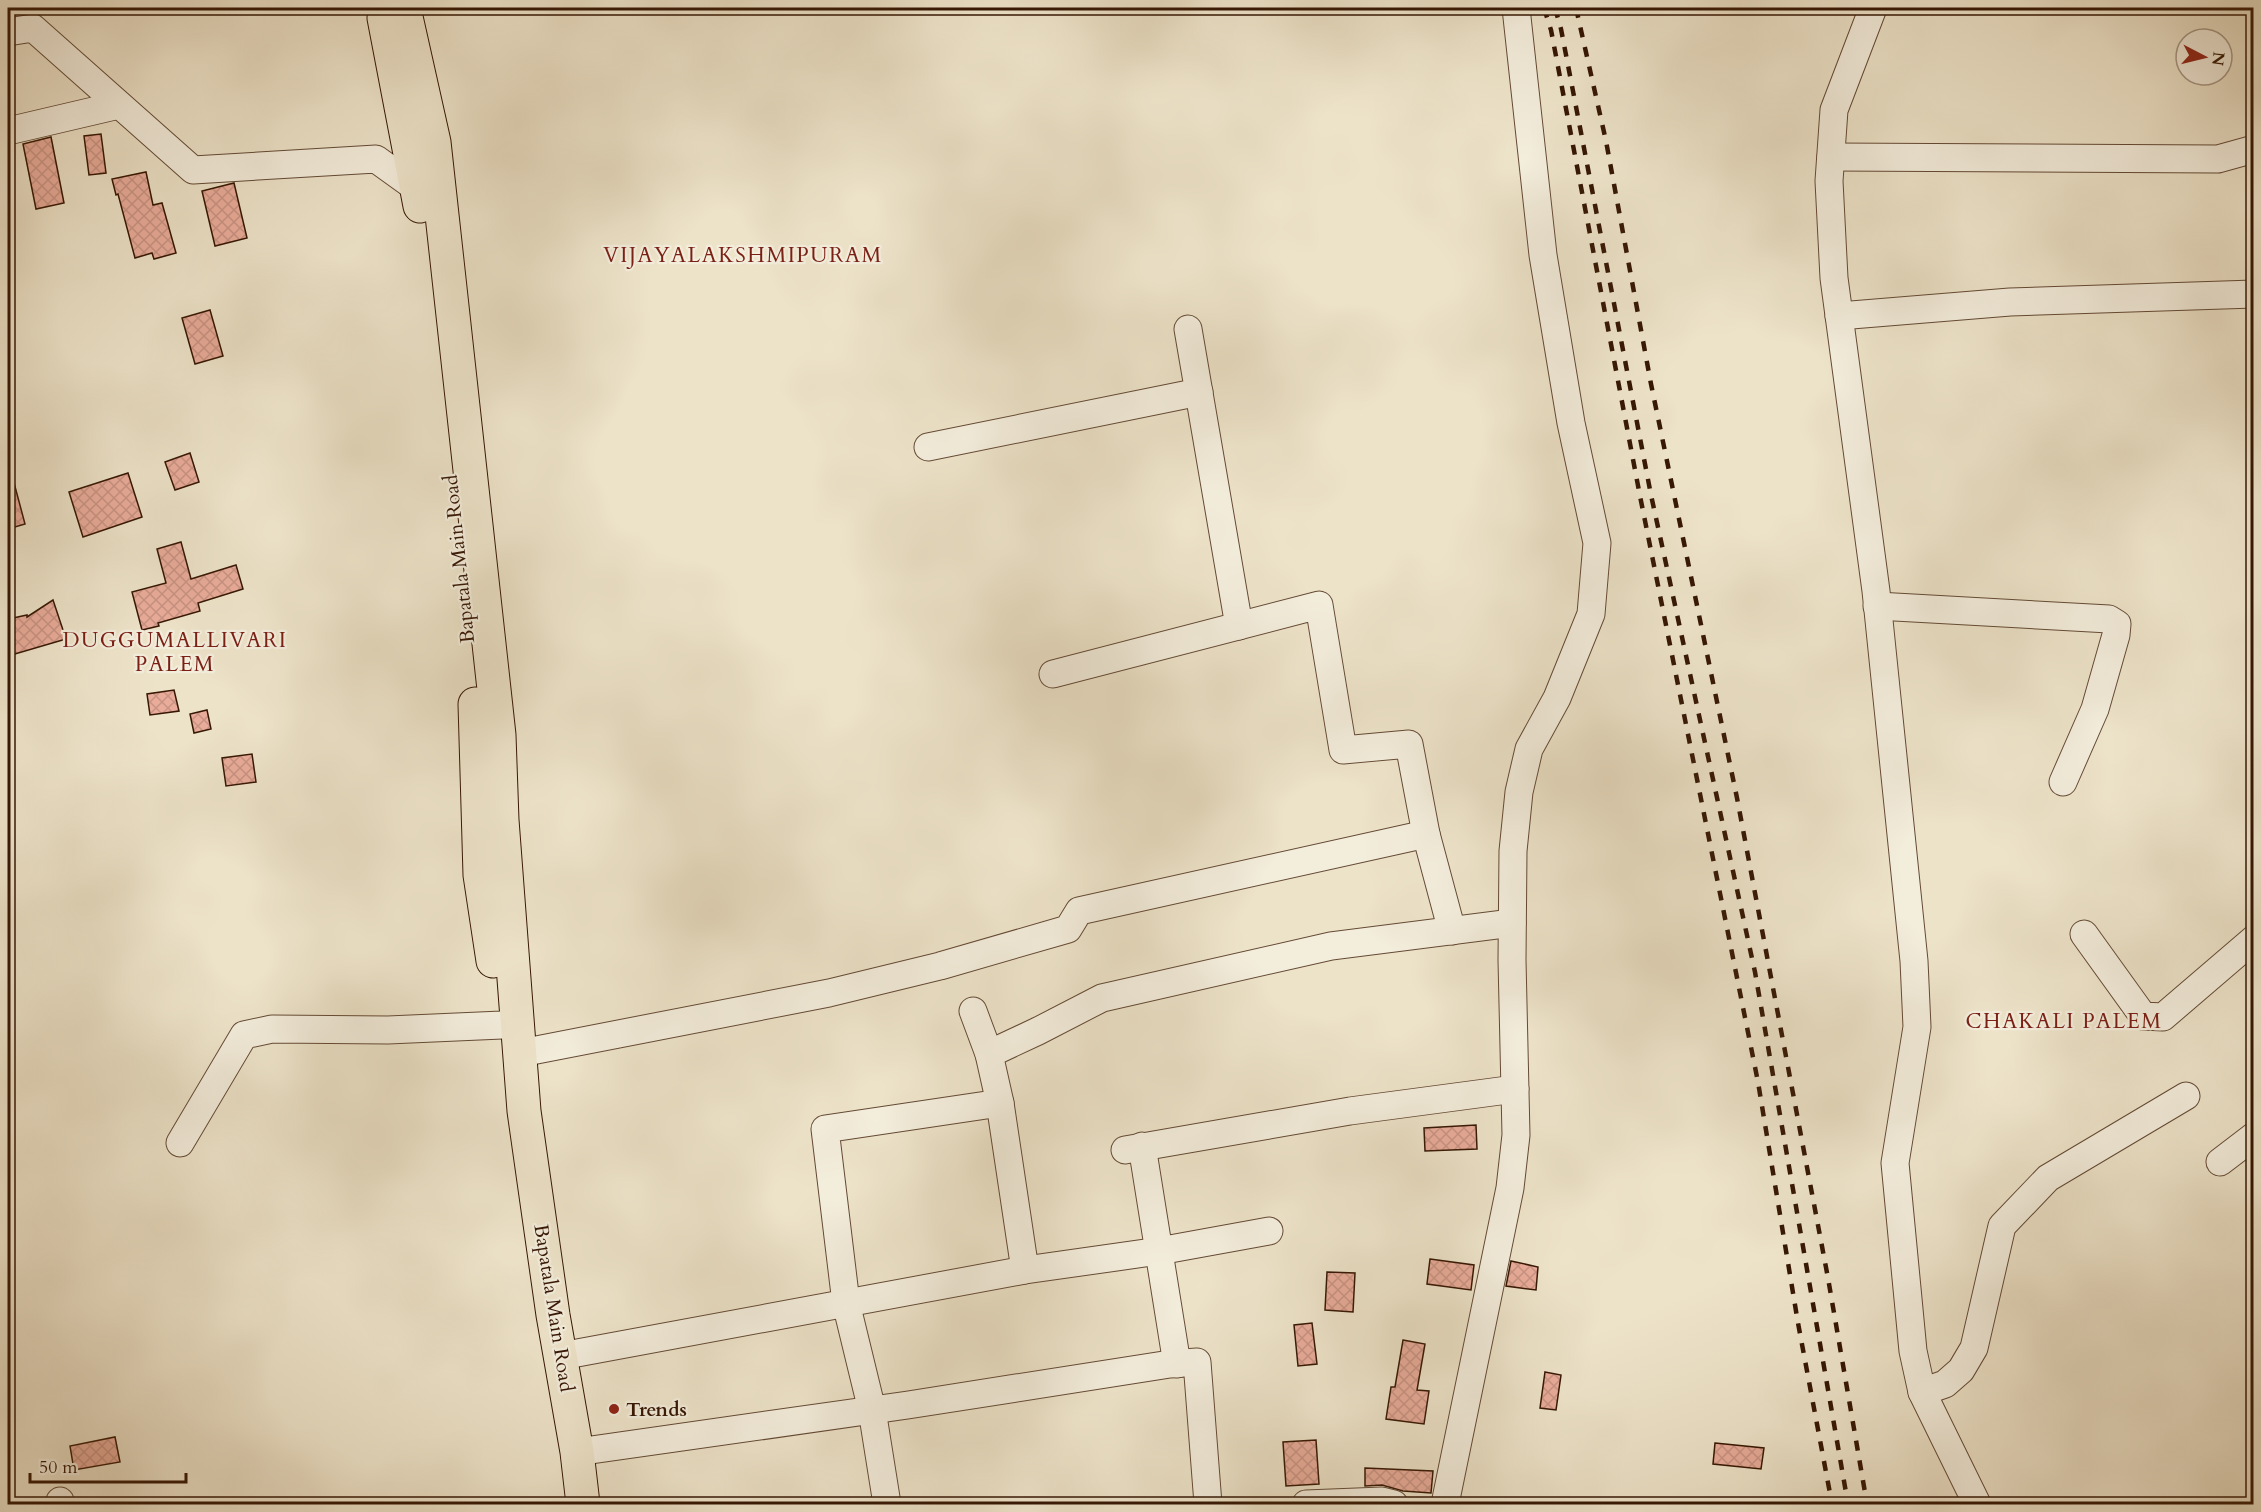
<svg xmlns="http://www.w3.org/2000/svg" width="2261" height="1512" font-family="Cardo,serif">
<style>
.building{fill:url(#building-cross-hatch);stroke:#361704;stroke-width:1.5}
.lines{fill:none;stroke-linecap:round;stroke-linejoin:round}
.minor-casing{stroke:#644a35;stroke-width:29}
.major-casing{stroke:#361704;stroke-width:35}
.minor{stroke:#f3eddc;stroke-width:27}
.major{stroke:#ede3c9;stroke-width:33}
.rail{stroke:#361704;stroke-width:4.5;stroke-dasharray:10 10;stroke-linecap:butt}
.poi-dot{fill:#8f2418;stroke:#f3eddc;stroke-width:2}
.labels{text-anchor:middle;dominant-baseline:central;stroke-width:4.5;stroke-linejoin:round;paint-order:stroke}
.street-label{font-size:20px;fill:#361704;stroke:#f3eddc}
.poi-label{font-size:20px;font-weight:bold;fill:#361704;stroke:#f3eddc;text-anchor:start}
.neighbourhood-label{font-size:21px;letter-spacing:1.5px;fill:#7a1f14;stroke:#f3eddc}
</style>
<defs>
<pattern id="building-cross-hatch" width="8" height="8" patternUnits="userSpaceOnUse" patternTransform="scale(1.5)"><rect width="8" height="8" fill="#e9ac9a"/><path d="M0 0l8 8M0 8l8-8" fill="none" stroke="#c89383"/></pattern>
</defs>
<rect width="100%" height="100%" fill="#ede3c9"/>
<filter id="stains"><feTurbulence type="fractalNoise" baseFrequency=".00333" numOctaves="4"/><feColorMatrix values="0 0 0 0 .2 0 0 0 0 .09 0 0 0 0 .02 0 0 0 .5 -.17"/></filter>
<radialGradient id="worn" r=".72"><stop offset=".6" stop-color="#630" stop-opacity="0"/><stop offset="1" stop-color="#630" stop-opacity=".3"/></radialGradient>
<g class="building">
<path d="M101,134L106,173L89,175L84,136Z"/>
<path d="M51,137L64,203L36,209L23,144Z"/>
<path d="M146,172L153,205L162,203L176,253L154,259L152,253L135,258L118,194L116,195L112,179Z"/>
<path d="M234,183L247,238L215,246L202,191Z"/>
<path d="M210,310L223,356L195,364L182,318Z"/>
<path d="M190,453L199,482L175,490L165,462Z"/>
<path d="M128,473L142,517L83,537L69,492Z"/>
<path d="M13,479L25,524L8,529V480Z"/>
<path d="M181,542L191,579L236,565L243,589L198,603L200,611L158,623L159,626L142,630L132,592L166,583L157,549Z"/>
<path d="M53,600L66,639L8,656V619L27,615V617Z"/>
<path d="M174,690L179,711L150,715L147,694Z"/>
<path d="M207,710L211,729L194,733L190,714Z"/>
<path d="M252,754L256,782L226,786L222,758Z"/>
<path d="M1476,1125L1477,1149L1425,1151L1424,1128Z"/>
<path d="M1430,1259L1474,1265L1471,1290L1427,1284Z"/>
<path d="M1511,1261L1538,1267L1536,1290L1506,1286Z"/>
<path d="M1327,1272L1355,1273L1353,1312L1325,1310Z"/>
<path d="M1312,1323L1317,1364L1298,1366L1294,1325Z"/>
<path d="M1403,1340L1425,1344L1417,1390L1429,1391L1424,1424L1386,1419L1391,1387H1395Z"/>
<path d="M1545,1372L1561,1375L1556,1410L1540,1408Z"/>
<path d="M115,1437L120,1462L74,1470L70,1446Z"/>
<path d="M1316,1440L1319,1484L1286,1486L1283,1442Z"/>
<path d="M1715,1443L1764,1448L1761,1469L1713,1464Z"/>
<path d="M1365,1468L1433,1471L1431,1493L1403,1491L1382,1485L1365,1486Z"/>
</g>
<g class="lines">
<defs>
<g id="minor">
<path d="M1873,8L1834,110L1829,181L1834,278L1876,591L1914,961L1917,1027L1895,1163L1913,1351L1922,1392L1977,1504"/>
<path d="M8,32L33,28L193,170L376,159L419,190"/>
<path d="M8,131L119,105"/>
<path d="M1831,157L2218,159L2254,149"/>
<path d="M1839,316L2010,302L2254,294"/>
<path d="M1188,329L1239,626"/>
<path d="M928,447L1199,392"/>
<path d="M1877,606L2109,619L2117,624L2116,635L2095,709L2063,782"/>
<path d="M1053,674L1319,605L1343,750L1409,744L1426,834L1452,931"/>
<path d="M2084,934L2143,1016L2163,1017L2254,939"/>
<path d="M973,1011L989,1054L1000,1103L1025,1270"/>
<path d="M521,1053L829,993L940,966L1068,929L1079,911L1426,834"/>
<path d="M989,1054L1038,1031L1102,998L1331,946L1512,923"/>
<path d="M180,1143L244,1035L272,1029L388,1030L502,1025L518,1020"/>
<path d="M1142,1146L1177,1364"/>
<path d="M1125,1150L1350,1111L1515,1089"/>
<path d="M2220,1162L2254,1136"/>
<path d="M561,1356L1025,1270L1159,1251L1269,1231"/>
<path d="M1922,1392L1945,1384L1961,1370L1974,1348L2002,1226L2048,1178L2186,1096"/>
<path d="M577,1452L908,1405L1170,1364L1197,1362L1208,1504"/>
<path d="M60,1501V1504"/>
<path d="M887,1504L872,1410L846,1303L825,1129L1000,1103"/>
<path d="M1306,1504L1382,1501L1394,1504"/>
<path d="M1445,1504L1510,1188L1516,1135L1512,960L1513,851L1519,792L1529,749L1557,698L1591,614L1597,543L1571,423L1543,255L1516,8"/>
</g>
<g id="major">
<path d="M404,8L434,142L499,735L502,820L524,1111L553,1315L577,1452L583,1504"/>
<path d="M384,18L420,206"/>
<path d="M475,704L480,875L493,961"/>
</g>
</defs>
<use href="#minor" class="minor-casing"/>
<use href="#major" class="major-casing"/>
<use href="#minor" class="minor"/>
<use href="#major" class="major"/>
<g class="rail">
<path d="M1544,8L1551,30L1640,496L1758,1082L1798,1323L1832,1504"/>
<path d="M1555,8L1561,29L1651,495L1755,972L1848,1504"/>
<path d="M1576,8L1606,141L1651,384L1737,798L1828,1278L1867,1504"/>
</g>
</g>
<circle class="poi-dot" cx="614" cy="1409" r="6"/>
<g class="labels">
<g class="street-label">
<text transform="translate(459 559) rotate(-96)">Bapatala Main Road</text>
<text transform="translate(554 1308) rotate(81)">Bapatala Main Road</text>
</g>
<g class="poi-label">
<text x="626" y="1409">Trends</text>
</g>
<g class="neighbourhood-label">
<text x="743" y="255">VIJAYALAKSHMIPURAM</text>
<text x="175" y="640">DUGGUMALLIVARI<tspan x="175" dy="24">PALEM</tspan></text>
<text x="2064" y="1021">CHAKALI PALEM</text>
</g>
</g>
<rect width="2261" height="1512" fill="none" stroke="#ede3c9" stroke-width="30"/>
<rect x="9" y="9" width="2243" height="1494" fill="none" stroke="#361704" stroke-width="3"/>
<rect x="15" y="15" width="2231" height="1482" fill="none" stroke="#361704" stroke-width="1.5"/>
<g transform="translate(2204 57) rotate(97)"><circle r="28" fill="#f3eddc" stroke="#a79786" stroke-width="1.5"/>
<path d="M0-4.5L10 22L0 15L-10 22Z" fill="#8f2418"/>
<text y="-9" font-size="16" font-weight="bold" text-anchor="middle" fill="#361704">N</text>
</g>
<path d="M30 1473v9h156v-9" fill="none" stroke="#361704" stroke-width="3"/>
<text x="39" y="1473" font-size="18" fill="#361704" stroke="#f3eddc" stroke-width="4.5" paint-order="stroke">50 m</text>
<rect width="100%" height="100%" filter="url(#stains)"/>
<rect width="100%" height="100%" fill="url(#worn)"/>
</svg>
